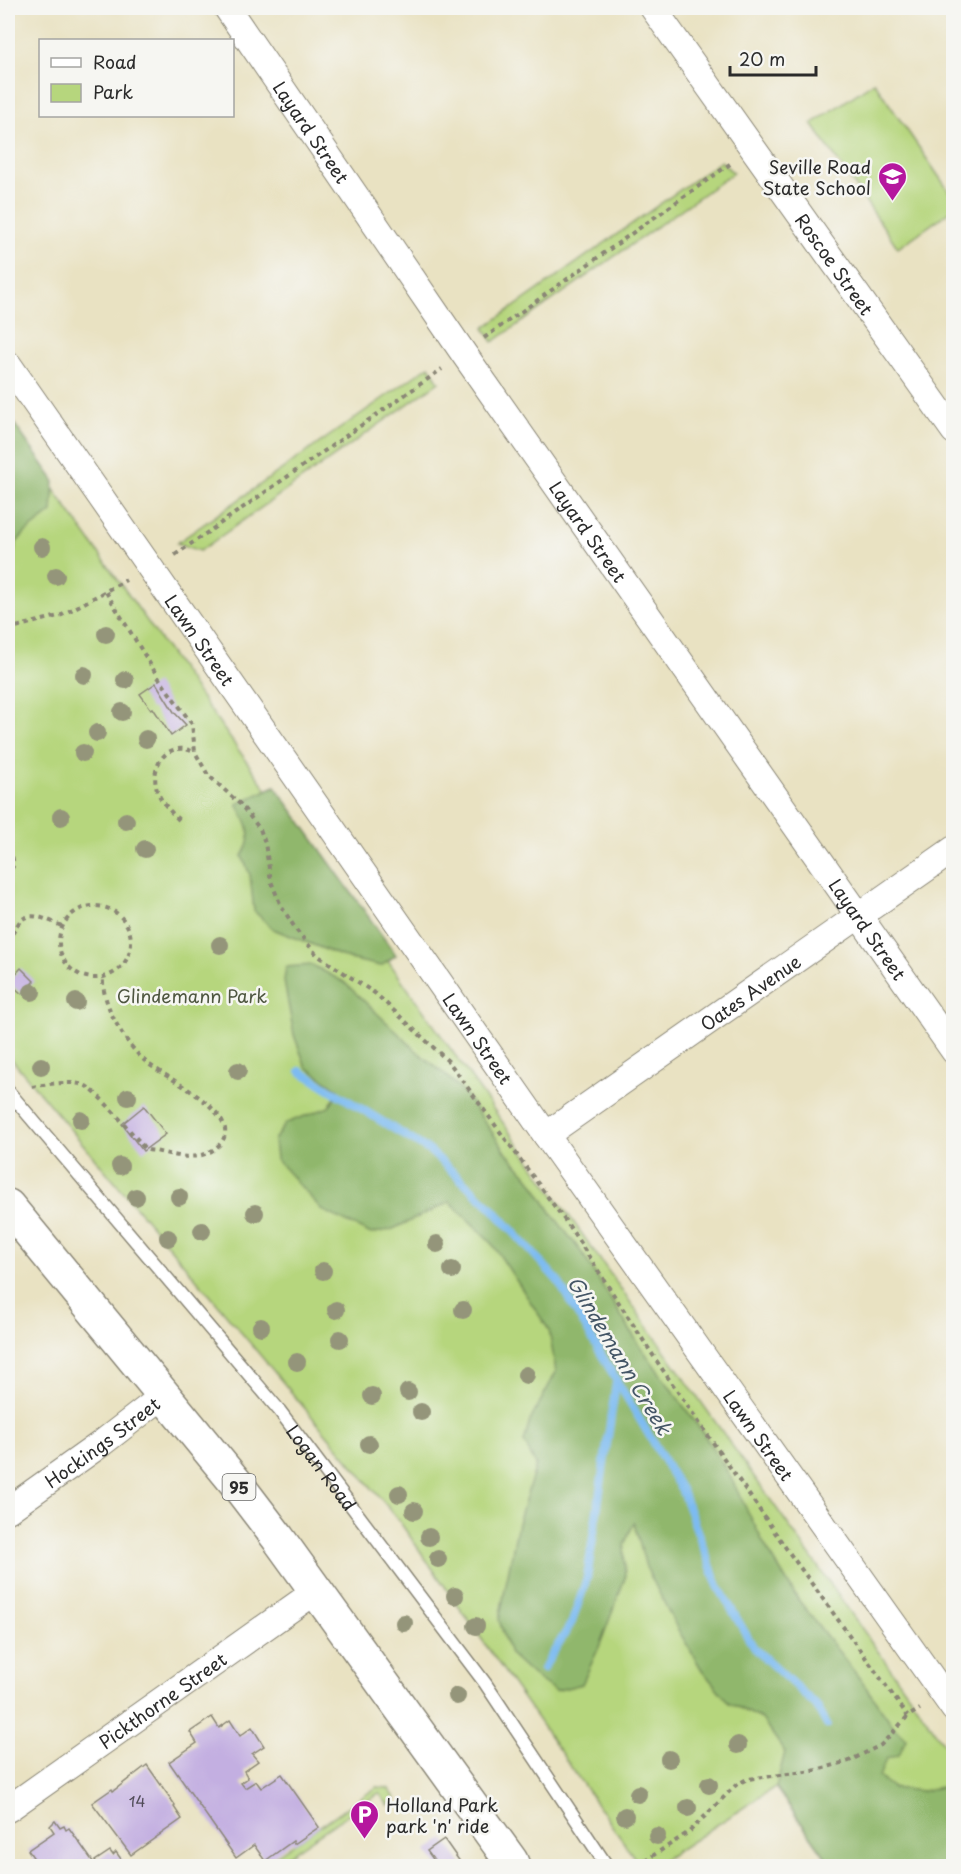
<svg xmlns="http://www.w3.org/2000/svg" width="961" height="1874" font-family="'Playpen Sans',sans-serif">
<style>
.green{fill:#b6d67d;stroke:#708054;stroke-width:1.5}
.forest{fill:#90b76c;stroke:#5e714c;stroke-width:1.5}
.lines{fill:none;stroke-linecap:round;stroke-linejoin:round}
.stream{stroke:#7dbbf1;stroke-width:8}
.building{fill:#c3afe1}
.lane-casing{stroke:#8a8676;stroke-width:15}
.street-casing{stroke:#8a8676;stroke-width:28}
.primary-casing{stroke:#8a8676;stroke-width:36}
.path{stroke:#8a8676;stroke-width:4;stroke-dasharray:4.5 4.5;stroke-linecap:butt}
.lane{stroke:#fff;stroke-width:12}
.street{stroke:#fff;stroke-width:26}
.primary{stroke:#fff;stroke-width:33}
.tree{fill:#94957a}
.labels{text-anchor:middle;dominant-baseline:central;stroke-width:5;stroke-linejoin:round;paint-order:stroke}
.number-label{font-size:15px;fill:#514c58}
.shield{fill:#f6f6f2;stroke:#686867;stroke-width:1.5}
.shield-label{font-size:16px;font-weight:bold;fill:#2b2b2b}
.street-label{font-size:18px;fill:#2b2b2b;stroke:#f6f6f2}
.poi-label{font-size:18px;fill:#2b2b2b;stroke:#f6f6f2;text-anchor:end}
.park-label{font-size:18px;fill:#4e5640;stroke:#f6f6f2}
.water-label{font-size:20px;font-style:italic;fill:#445666;stroke:#f6f6f2}
</style>
<rect width="100%" height="100%" fill="#f6f6f2"/>
<filter id="ink" filterUnits="userSpaceOnUse"><feTurbulence type="fractalNoise" baseFrequency=".0167" numOctaves="2"/><feDisplacementMap in="SourceGraphic" scale="12" xChannelSelector="R" yChannelSelector="G"/><feConvolveMatrix kernelMatrix="1 2 1 2 8 2 1 2 1" color-interpolation-filters="sRGB"/></filter>
<filter id="wash" filterUnits="userSpaceOnUse"><feTurbulence type="fractalNoise" baseFrequency=".008" numOctaves="4" result="noise"/><feDisplacementMap in="SourceGraphic" scale="24" xChannelSelector="R" yChannelSelector="G"/><feGaussianBlur stdDeviation="1.35" result="paint"/><feColorMatrix in="noise" values="0 0 0 0 0 0 0 0 0 0 0 0 0 0 0 0 0 1.4 0 .05"/><feComposite in="paint" operator="in"/></filter>
<g filter="url(#wash)">
<rect width="100%" height="100%" fill="#e9e2c2"/>
<g class="green">
<path d="M874,82L953,197V209L898,248L812,124Z"/>
<path d="M721,161L733,173L493,342L484,328Z"/>
<path d="M429,366L439,382L200,551L177,543Z"/>
<path d="M8,425L953,1757V1866H832L775,1787L654,1866H640L397,1518L8,1055Z"/>
<path d="M377,1787L388,1788L396,1799L388,1805L379,1793L273,1866H261Z"/>
</g>
<g class="forest">
<path d="M8,415L54,480L52,512L26,532L16,543L8,579Z"/>
<path d="M275,786L396,955L381,966L349,959L273,929L254,911L250,875L242,856C255,835 248,823 237,804Z"/>
<path d="M312,965L344,982L418,1052L447,1076L465,1094L506,1152L530,1179L553,1215L582,1253L638,1343L703,1433L729,1474L763,1542L797,1598L860,1679L894,1727L906,1739L899,1755L886,1759L879,1777L893,1788L923,1791L940,1787L953,1792V1866H832L776,1787L785,1752L762,1719L729,1703L702,1670L677,1628L646,1567L634,1523L624,1545L625,1578L599,1647L582,1684L555,1691L534,1676L510,1654L499,1620L518,1523L536,1465L524,1442L530,1421L556,1372L549,1330L491,1242L450,1202L393,1229L371,1234L322,1210L276,1159L274,1140L286,1123L329,1107L339,1090L306,1067L294,1035L284,981L286,967Z"/>
</g>
<g class="lines">
<g class="stream">
<path d="M300,1071L430,1151L492,1208L558,1281L682,1491L718,1586L754,1648L816,1705L827,1725"/>
<path d="M543,1669L572,1622L587,1578L616,1383"/>
</g>
</g>
<g id="blocks">
<g class="building">
<path d="M156,683L174,712L186,725L171,736L153,708L151,709L140,694Z"/>
<path d="M21,968L34,981L22,994L8,982Z"/>
<path d="M144,1106L166,1134L143,1151L122,1124Z"/>
<path d="M212,1717L219,1728L230,1720L240,1736L252,1727L264,1746L252,1754L258,1761L244,1771L248,1778L241,1783L245,1788L256,1781L261,1788L282,1774L319,1827L294,1844L293,1841L265,1861L254,1845L236,1858L169,1762L197,1743L190,1732Z"/>
<path d="M147,1765L175,1805L174,1807L182,1819L131,1855L92,1803L112,1789L113,1791Z"/>
<path d="M55,1821L60,1828L64,1826L66,1830L69,1828L96,1866H39L28,1850L54,1832L50,1826Z"/>
<path d="M444,1839L463,1866H438L427,1851Z"/>
<path d="M110,1851L113,1855L116,1852L126,1866H96L98,1865L95,1861Z"/>
</g>
</g>
</g>
<g filter="url(#ink)">
<use href="#blocks" fill-opacity="0" stroke="#8a8676" stroke-width="1.5"/>
<g class="lines">
<defs>
<g id="lane">
<path id="s1" d="M8,1091L279,1410L485,1683L607,1866"/>
</g>
<g id="street">
<path id="s2" d="M227,8L464,354L954,1051"/>
<path id="s3" d="M653,8L954,431"/>
<path id="s4" d="M8,364L546,1135L954,1709"/>
<path id="s5" d="M546,1135L954,849"/>
<path id="s6" d="M8,1510L102,1443L164,1395"/>
<path id="s7" d="M8,1809L316,1591"/>
</g>
<path id="primary" d="M8,1206L236,1483L278,1538L511,1861L513,1866"/>
</defs>
<use href="#lane" class="lane-casing"/>
<use href="#street" class="street-casing"/>
<use href="#primary" class="primary-casing"/>
<g class="path">
<path d="M484,338L730,164"/>
<path d="M175,555L442,369"/>
<path d="M106,592L158,677L192,724L195,752L208,775L240,804L260,829L265,843L271,881L281,906L297,931L317,955L376,994L449,1062L569,1226L660,1366L788,1551L908,1716"/>
<path d="M8,629L62,615L126,580"/>
<path d="M179,820C171,812 163,804 158,793C148,768 166,739 194,752"/>
<path d="M8,849L12,855L14,865L9,872L8,871"/>
<circle cx="95" cy="942" r="36"/>
<path d="M8,941C12,936 14,930 18,924C28,908 49,921 62,926"/>
<path d="M32,1087C46,1084 74,1080 86,1086C97,1092 128,1128 137,1139C140,1141 143,1148 146,1149C149,1151 152,1150 155,1151C174,1155 195,1162 213,1150C259,1119 162,1077 145,1061C125,1044 101,1003 103,977"/>
<path d="M637,1866L689,1832L736,1785L747,1779L813,1771L849,1761L881,1745L908,1716L920,1709"/>
</g>
<use href="#lane" class="lane"/>
<use href="#street" class="street"/>
<use href="#primary" class="primary"/>
</g>
<g class="tree">
<circle cx="42" cy="547" r="9"/>
<circle cx="56" cy="576" r="9"/>
<circle cx="106" cy="634" r="9"/>
<circle cx="84" cy="675" r="9"/>
<circle cx="125" cy="680" r="9"/>
<circle cx="122" cy="712" r="9"/>
<circle cx="97" cy="733" r="9"/>
<circle cx="146" cy="739" r="9"/>
<circle cx="83" cy="753" r="9"/>
<circle cx="61" cy="817" r="9"/>
<circle cx="126" cy="821" r="9"/>
<circle cx="145" cy="849" r="9"/>
<circle cx="220" cy="945" r="9"/>
<circle cx="32" cy="992" r="9"/>
<circle cx="76" cy="1002" r="9"/>
<circle cx="41" cy="1066" r="9"/>
<circle cx="238" cy="1071" r="9"/>
<circle cx="128" cy="1097" r="9"/>
<circle cx="81" cy="1120" r="9"/>
<circle cx="120" cy="1166" r="9"/>
<circle cx="136" cy="1197" r="9"/>
<circle cx="179" cy="1197" r="9"/>
<circle cx="255" cy="1213" r="9"/>
<circle cx="202" cy="1231" r="9"/>
<circle cx="168" cy="1238" r="9"/>
<circle cx="437" cy="1244" r="9"/>
<circle cx="452" cy="1270" r="9"/>
<circle cx="323" cy="1271" r="9"/>
<circle cx="336" cy="1310" r="9"/>
<circle cx="463" cy="1310" r="9"/>
<circle cx="261" cy="1327" r="9"/>
<circle cx="340" cy="1339" r="9"/>
<circle cx="297" cy="1362" r="9"/>
<circle cx="526" cy="1375" r="9"/>
<circle cx="408" cy="1392" r="9"/>
<circle cx="372" cy="1396" r="9"/>
<circle cx="421" cy="1412" r="9"/>
<circle cx="369" cy="1444" r="9"/>
<circle cx="399" cy="1494" r="9"/>
<circle cx="414" cy="1511" r="9"/>
<circle cx="429" cy="1537" r="9"/>
<circle cx="438" cy="1559" r="9"/>
<circle cx="455" cy="1596" r="9"/>
<circle cx="404" cy="1623" r="9"/>
<circle cx="476" cy="1626" r="9"/>
<circle cx="457" cy="1696" r="9"/>
<circle cx="738" cy="1745" r="9"/>
<circle cx="669" cy="1759" r="9"/>
<circle cx="709" cy="1785" r="9"/>
<circle cx="638" cy="1794" r="9"/>
<circle cx="688" cy="1808" r="9"/>
<circle cx="625" cy="1816" r="9"/>
<circle cx="657" cy="1836" r="9"/>
</g>
</g>
<defs>
<symbol id="school-pin" viewBox="-11 -11 22 30"><path d="M0 17L-7.5 6A9.5 9.5 0 1 1 7.5 6Z" fill="#b5179e" stroke="#f6f6f2"/><path d="M0-5L7-2L0 1L-7-2ZM-4 1L0 2.5L4 1V4Q0 6-4 4Z" fill="#fff"/></symbol>
<symbol id="parking-pin" viewBox="-11 -11 22 30"><path d="M0 17L-7.5 6A9.5 9.5 0 1 1 7.5 6Z" fill="#b5179e" stroke="#f6f6f2"/><path d="M-3.5-5.5H1a3.5 3.5 0 0 1 0 7H-1V5.5H-3.5ZM-1-3.4V-.6H.8a1.4 1.4 0 0 0 0-2.8Z" fill="#fff"/></symbol>
</defs>
<g fill-rule="evenodd">
<use href="#school-pin" x="876" y="160" width="33" height="45"/>
<use href="#parking-pin" x="348" y="1798" width="33" height="45"/>
</g>
<g class="labels">
<g class="number-label">
<text x="137" y="1800">14</text>
</g>
<rect class="shield" x="222.5" y="1474" width="33" height="26" rx="4.5"/>
<g class="shield-label">
<text x="239" y="1487">95</text>
</g>
<g class="street-label">
<text stroke="none"><textPath href="#s2" startOffset="150">Layard Street</textPath></text>
<text stroke="none"><textPath href="#s3" startOffset="314">Roscoe Street</textPath></text>
<text stroke="none"><textPath href="#s2" startOffset="636">Layard Street</textPath></text>
<text stroke="none"><textPath href="#s4" startOffset="336">Lawn Street</textPath></text>
<text stroke="none"><textPath href="#s2" startOffset="1122">Layard Street</textPath></text>
<text stroke="none"><textPath href="#s5" startOffset="249">Oates Avenue</textPath></text>
<text stroke="none"><textPath href="#s4" startOffset="822">Lawn Street</textPath></text>
<text stroke="none"><textPath href="#s4" startOffset="1308">Lawn Street</textPath></text>
<text stroke="none"><textPath href="#s6" startOffset="116">Hockings Street</textPath></text>
<text stroke="none"><textPath href="#s1" startOffset="490">Logan Road</textPath></text>
<text stroke="none"><textPath href="#s7" startOffset="189">Pickthorne Street</textPath></text>
</g>
<g class="poi-label">
<text x="871" y="166">Seville Road<tspan x="871" dy="21">State School</tspan></text>
<text x="386" y="1804" text-anchor="start">Holland Park<tspan x="386" dy="21">park 'n' ride</tspan></text>
</g>
<g class="park-label">
<text x="192" y="995">Glindemann Park</text>
</g>
<g class="water-label">
<text transform="translate(620 1355) rotate(59)">Glindemann Creek</text>
</g>
</g>
<rect width="961" height="1874" fill="none" stroke="#f6f6f2" stroke-width="30"/>
<rect x="39" y="39" width="195" height="78" fill="#f6f6f2" stroke="#a5a5a2" stroke-width="1.5"/>
<rect x="51" y="58" width="30" height="9" fill="#ffffff" stroke="#a5a5a2" stroke-width="1.5"/>
<text x="93" y="69" font-size="18" fill="#2b2b2b">Road</text>
<rect x="51" y="84" width="30" height="18" fill="#b6d67d" stroke="#a5a5a2" stroke-width="1.5"/>
<text x="93" y="99" font-size="18" fill="#2b2b2b">Park</text>
<path d="M730 66v9h86v-9" fill="none" stroke="#2b2b2b" stroke-width="3"/>
<text x="739" y="66" font-size="18" fill="#2b2b2b" stroke="#f6f6f2" stroke-width="4.5" paint-order="stroke">20 m</text>
</svg>
